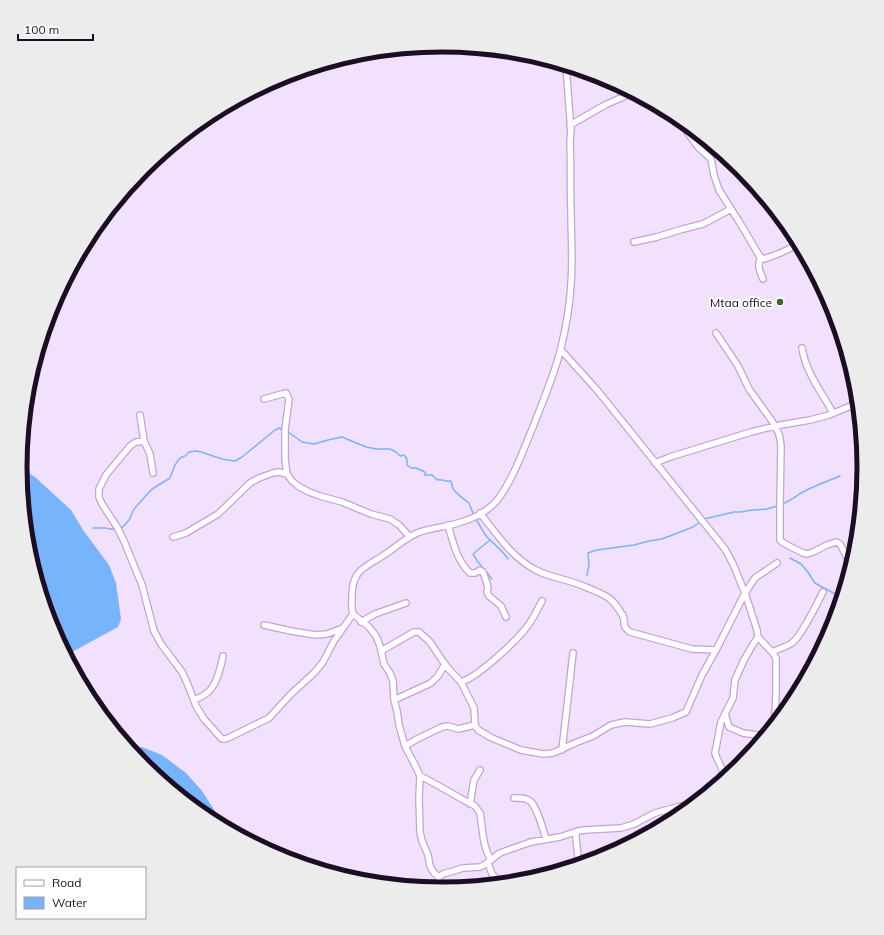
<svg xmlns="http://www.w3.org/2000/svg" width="884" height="935" font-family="Mulish,sans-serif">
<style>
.water{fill:#78b4fb}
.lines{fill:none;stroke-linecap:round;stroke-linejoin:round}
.stream{stroke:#78b4fb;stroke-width:1.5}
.minor-casing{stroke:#c79ede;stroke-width:8}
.minor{stroke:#fff;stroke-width:5.5}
.poi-dot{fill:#406620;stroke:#fff;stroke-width:1.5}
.labels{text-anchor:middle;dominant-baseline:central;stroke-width:4;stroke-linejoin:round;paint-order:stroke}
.poi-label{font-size:12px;fill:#1c0d24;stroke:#fff;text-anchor:end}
.rim{fill:none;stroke:#1c0d24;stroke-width:5}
</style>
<rect width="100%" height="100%" fill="#f2e1fc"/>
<!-- water -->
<path class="water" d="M 20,468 L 35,477 L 71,510 L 83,530 L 109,565 L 116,583 L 121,619 L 118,627 L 72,652 L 68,658 L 52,629 L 28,550 Z
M 142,747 L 162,755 L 186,773 L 202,791 L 226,828 L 207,818 L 143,766 L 130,749 Z"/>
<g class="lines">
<!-- stream -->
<path class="stream" d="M 287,431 L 302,442 L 314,444 L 328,440 L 342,437 L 366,447 L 376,449 L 390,449 L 396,452 L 400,456 L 404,455 L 407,459 L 407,465 L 411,468 L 416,468 L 425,472 L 425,475 L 432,475 L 437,480 C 442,479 446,482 451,481 C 452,484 452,488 454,490 C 456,493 466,501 469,503 L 474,516
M 781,504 C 790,502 795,496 803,492 C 814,486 828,481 840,476
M 476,519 C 480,525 483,533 488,538 C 495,545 503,551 508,559
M 703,520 L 704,519 L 734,512 L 741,512 L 752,510 L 767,509 L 777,506
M 93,528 L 105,528 L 117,530
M 120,530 L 129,520 L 134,509 L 152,489 L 170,478 L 175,465 L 180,458 L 185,456 L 189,452 L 196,451 L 201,452 L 222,459 L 235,461 L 242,457 L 275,430 L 279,428 L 283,430
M 490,540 L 473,554 L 478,562 L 492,579
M 790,558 L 801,564 L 808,572 L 811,577 L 815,583 L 822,587 L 837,595 L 841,600
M 587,575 L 589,565 L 588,553 L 597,550 L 634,545 L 649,541 L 662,539 L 693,527 L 700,522"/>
<!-- minor casing -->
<g class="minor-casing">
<path id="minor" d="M 683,122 L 688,133 L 692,139 L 699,148 L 711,159 L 714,175 L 719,190 L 740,223 L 760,257 L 764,259 C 775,255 789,251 798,243
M 570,125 L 605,105 L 632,93
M 634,242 L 657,237 L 683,229 L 703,224 L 731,209
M 761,257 C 757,267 759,269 763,279
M 716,333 L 738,366 L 749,389 L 772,421 L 778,432 L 780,438 L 781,447 L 780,505 L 780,540 L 782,542 L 789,546 L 803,553 L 807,554 L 813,552 L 827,545 L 836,542 L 840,544 L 851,565
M 802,348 C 806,373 821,391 833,413
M 561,350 L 597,390 L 725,549 L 733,564 L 745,593 L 757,630 L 758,637 L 772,652 L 776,658 L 776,693 L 775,716 L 773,726
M 264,399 L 282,394 L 286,393 L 289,399 L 285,430 L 285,459 L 287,474 L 292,481 L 298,486 L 309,492 L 320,496 L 342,502 L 371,514 L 390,519 L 399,525 L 410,537
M 140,415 L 144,441 L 150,454 L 153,473
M 144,441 L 136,442 L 130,446 L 106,475 L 99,489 L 99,497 L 102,504 L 117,527 L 124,541 L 142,585 L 154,631 L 161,644 L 182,672 L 188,685 L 196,706 L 204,719 L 222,739 L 225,739 L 228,738 L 269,718 L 291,694 L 314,673 L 323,662 L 334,641 L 353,614
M 655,463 L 670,457 L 751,432 L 775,426 L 810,420 L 829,415 L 858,403
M 480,513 C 496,533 512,558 536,570 C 545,575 555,577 565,580 C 576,583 601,592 610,599 C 615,603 620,611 623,616 C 626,624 621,625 630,632 L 692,649 L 716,650
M 448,525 C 453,542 457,561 470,573 L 475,573 L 480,570 L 483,572 L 488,587 L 487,592 L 489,596 L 501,606 L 506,617
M 173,537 L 186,533 L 218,514 L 250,483 L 259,478 L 273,473 L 279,472 L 287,474
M 361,622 L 375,614 L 406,603
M 264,625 L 291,631 L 316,635 L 327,634 L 343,628
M 381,651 L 414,632 L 419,632 L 430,642 L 446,666 L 461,682 L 474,708 L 475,725 L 478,730 L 492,738 L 521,750 L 543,754 L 553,753 L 575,743 L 593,736 L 611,725 L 625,722 L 650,724 L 672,718 L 686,712 L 702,675 L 716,650 L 745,593 L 755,578 L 777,563
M 772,652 C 778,649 786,647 792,643 C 803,634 816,605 823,592
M 461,682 C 478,677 515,642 526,628 C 533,620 537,610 542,601
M 194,700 C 199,698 204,696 208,692 C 217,685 221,666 223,656
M 394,700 L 431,683 L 438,676 L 445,664
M 725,714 L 729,727 L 743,733 L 765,736
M 405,746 L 417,739 L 442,727 L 448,726 L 458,729 L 475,725
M 562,750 L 569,689 L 573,653
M 420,776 C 439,785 457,797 475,806 L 480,813 L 484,842 L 487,852 L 491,860
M 724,780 L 722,769 L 716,756 L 715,753 L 721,722 L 733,698 L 735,680 L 744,660 L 752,646 L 758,637
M 514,798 C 519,798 525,797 530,801 C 537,806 543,830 546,839
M 470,804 L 474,780 L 480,770
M 576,832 L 576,839 L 579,865
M 488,863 L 492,874 L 498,881 L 497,884
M 439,877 L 443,874 L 463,868 L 480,867 L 484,865 L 500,853 L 511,849 L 531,842 L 560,837 L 578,831 L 585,830 L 621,828 L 634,824 L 655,813 L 692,803 L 702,798
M 435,889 L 439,877 L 434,873 L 430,866 L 428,855 L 422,841 L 420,832 L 419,798 L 420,776 L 417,769 L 405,746 L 399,725 L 397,711 L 394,700 L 393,681 L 390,673 L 384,664 L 380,646 L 376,636 L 369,627 L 353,614 C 351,608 352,602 352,596 C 352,568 367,567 387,553 C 397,546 406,538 417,533 C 430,528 445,527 458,523 C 473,519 489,511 499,498 C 515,475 524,448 535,422 C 544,398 555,373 561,348 C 566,327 570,305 571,283 C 573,259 571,234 571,210 C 570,187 571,164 570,141 L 571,131 L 566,66"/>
</g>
<!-- minor -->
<use href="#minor" class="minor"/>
</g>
<!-- markers -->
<circle class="poi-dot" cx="780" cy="302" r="4"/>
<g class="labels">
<!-- poi labels -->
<g class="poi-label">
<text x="772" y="302">Mtaa office</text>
</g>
</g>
<!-- crop -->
<path d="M0 0H884V935H0ZM27 467a415 415 0 1 1 830 0a415 415 0 1 1-830 0Z" fill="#edeced" fill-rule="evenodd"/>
<path class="rim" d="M27 467a415 415 0 1 1 830 0a415 415 0 1 1-830 0Z"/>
<!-- legend -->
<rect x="16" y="867" width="130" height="52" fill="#ffffff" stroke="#a49ea7"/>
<rect x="24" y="880" width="20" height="6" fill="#ffffff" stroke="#a49ea7"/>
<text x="52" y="887" font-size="12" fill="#1c0d24">Road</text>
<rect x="24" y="897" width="20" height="12" fill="#78b4fb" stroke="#a49ea7"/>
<text x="52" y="907" font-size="12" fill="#1c0d24">Water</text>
<!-- scale -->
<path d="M18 34v6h75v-6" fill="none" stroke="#1c0d24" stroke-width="2"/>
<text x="24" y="34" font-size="12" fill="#1c0d24" stroke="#ffffff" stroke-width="3" paint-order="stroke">100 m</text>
</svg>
